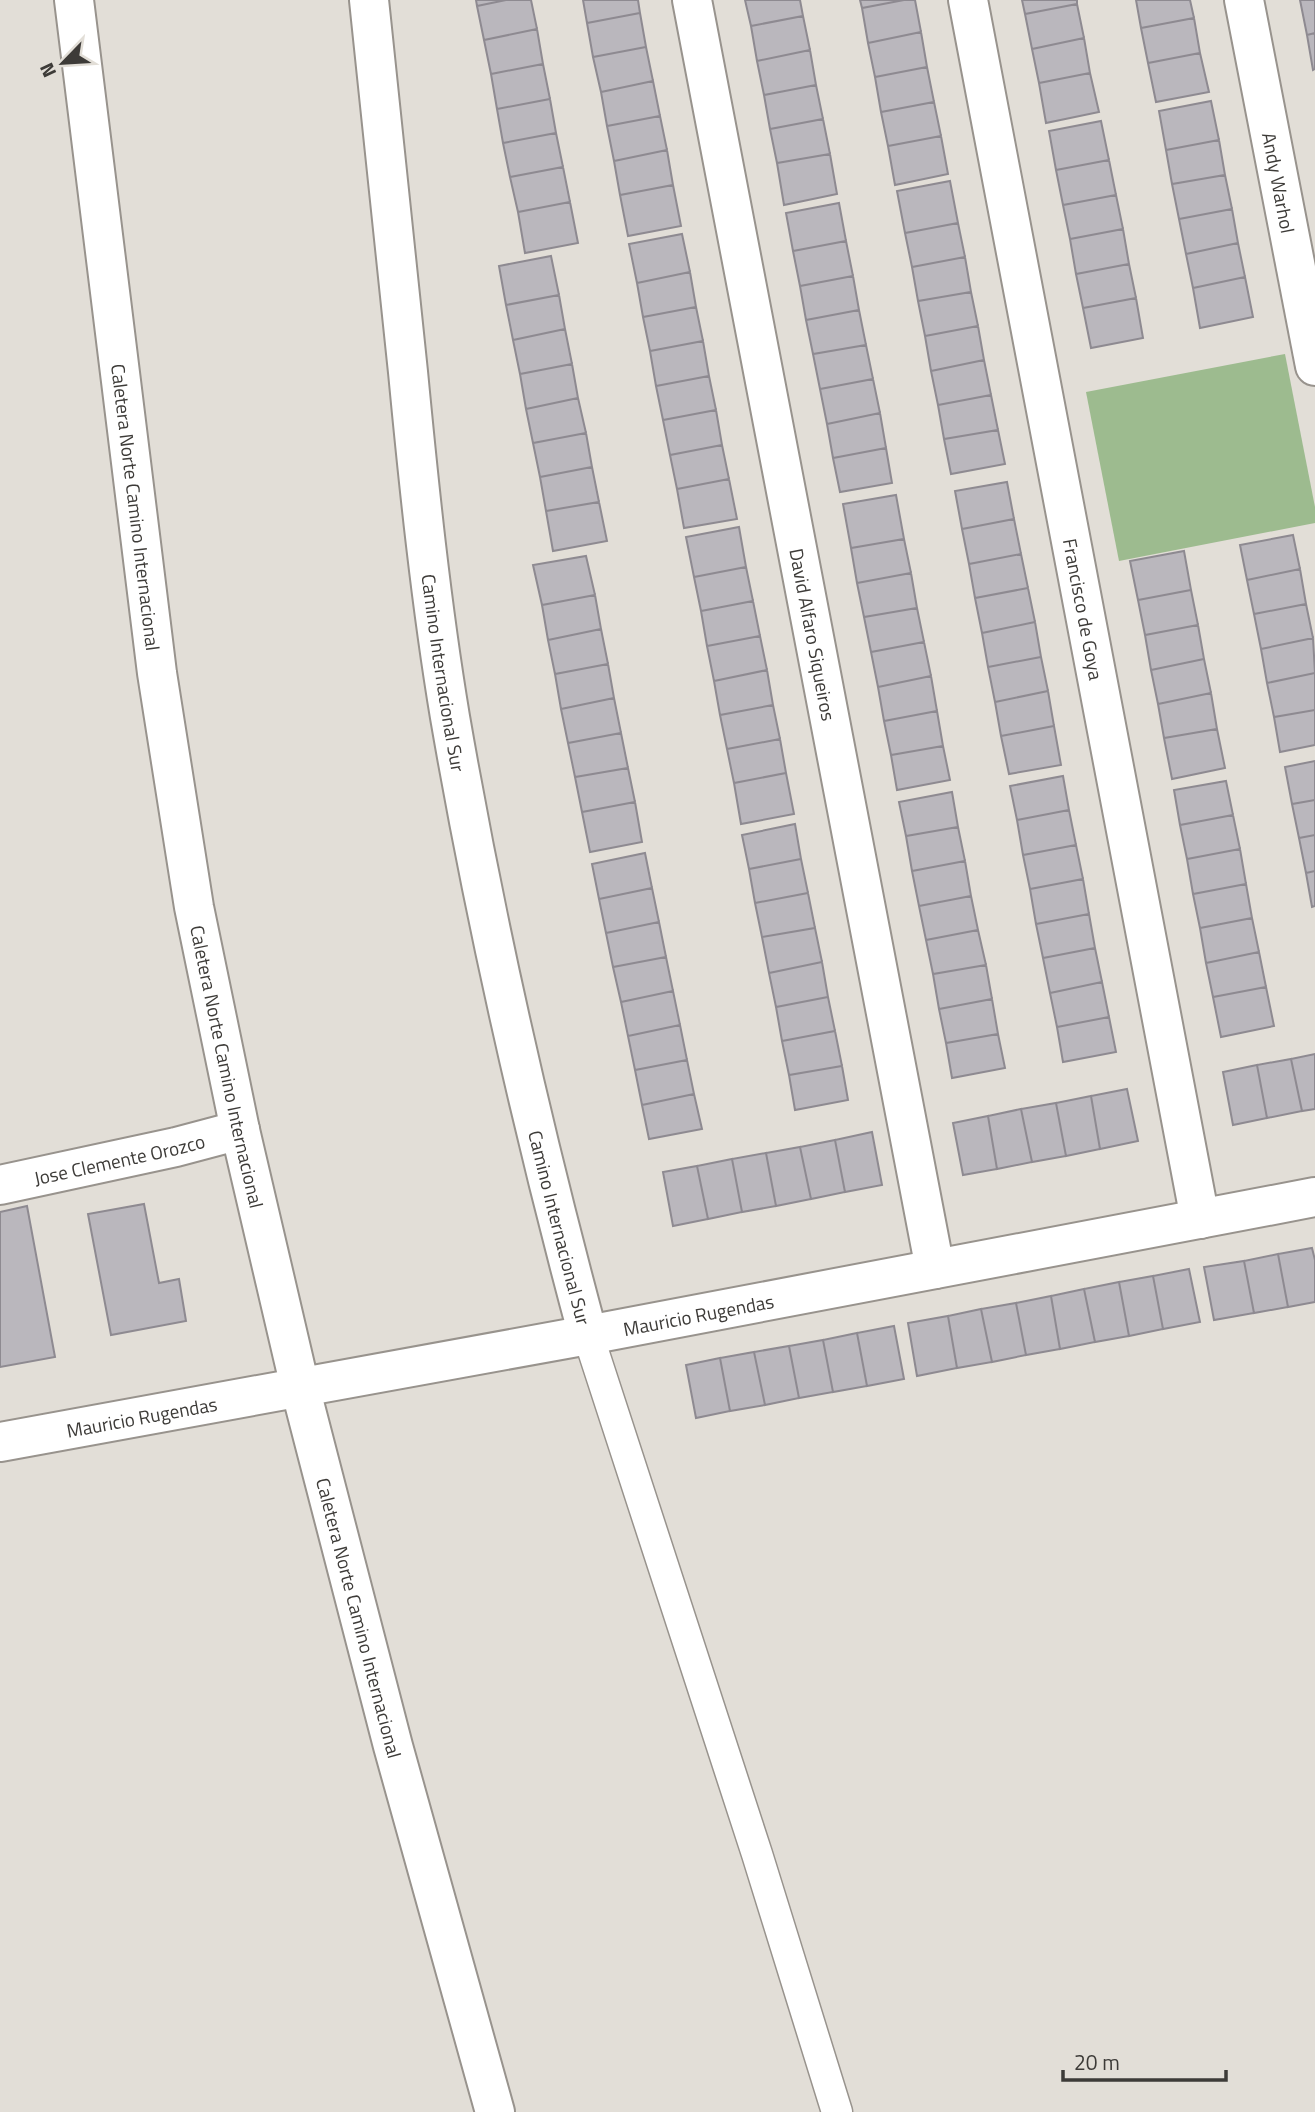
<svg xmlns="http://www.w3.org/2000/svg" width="1315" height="2112" font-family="'Titillium Web',sans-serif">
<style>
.green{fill:#9dbb8f}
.building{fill:#bab7bd;stroke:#8e8a91;stroke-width:2}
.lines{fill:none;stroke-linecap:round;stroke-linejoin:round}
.service-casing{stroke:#98938d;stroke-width:33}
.minor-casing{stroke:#98938d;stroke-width:42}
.tertiary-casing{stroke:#98938d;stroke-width:42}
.service{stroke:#fff;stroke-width:30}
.minor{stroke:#fff;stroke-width:38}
.tertiary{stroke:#fff;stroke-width:38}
.labels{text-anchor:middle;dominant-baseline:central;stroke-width:5;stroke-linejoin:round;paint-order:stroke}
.street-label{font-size:19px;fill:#3d3b38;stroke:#e2ded7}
</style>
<rect width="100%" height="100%" fill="#e2ded7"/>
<!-- green -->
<path class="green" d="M 1285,354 L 1315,507 L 1315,523 L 1119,561 L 1086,392 Z"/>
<!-- building -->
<path class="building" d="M 476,0 L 506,0 L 477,6 Z
M 506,0 L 531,0 L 537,29 L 484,40 L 477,6 Z
M 583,0 L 638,0 L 640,13 L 587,23 Z
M 745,0 L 800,0 L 803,16 L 751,26 Z
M 860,0 L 904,0 L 862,8 Z
M 904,0 L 915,0 L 921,32 L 868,43 L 862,8 Z
M 1022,0 L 1077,0 L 1077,4 L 1025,14 Z
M 1136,0 L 1190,0 L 1194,18 L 1141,28 Z
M 1300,0 L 1315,0 L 1315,33 L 1307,35 Z
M 1077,4 L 1084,38 L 1032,49 L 1025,14 Z
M 640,13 L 646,47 L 593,57 L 587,23 Z
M 803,16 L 810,50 L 757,61 L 751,26 Z
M 1194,18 L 1200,53 L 1148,63 L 1141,28 Z
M 537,29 L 543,64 L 491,74 L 484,40 Z
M 921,32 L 927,67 L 875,77 L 868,43 Z
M 1315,33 L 1315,69 L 1313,70 L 1307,35 Z
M 1084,38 L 1090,73 L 1039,83 L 1032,49 Z
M 646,47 L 653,81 L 601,92 L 593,57 Z
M 810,50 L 816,85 L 764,95 L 757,61 Z
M 1200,53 L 1209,92 L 1156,102 L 1148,63 Z
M 543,64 L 550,99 L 497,109 L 491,74 Z
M 927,67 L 934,102 L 881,112 L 875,77 Z
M 1090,73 L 1099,112 L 1046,123 L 1039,83 Z
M 653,81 L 660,116 L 607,126 L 601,92 Z
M 816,85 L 823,119 L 770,129 L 764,95 Z
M 550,99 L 556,133 L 503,143 L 497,109 Z
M 1211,101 L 1219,140 L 1166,150 L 1159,111 Z
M 934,102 L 941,136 L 888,146 L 881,112 Z
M 660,116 L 667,150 L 614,161 L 607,126 Z
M 823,119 L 830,154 L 777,163 L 770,129 Z
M 1101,121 L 1109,160 L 1056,170 L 1049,131 Z
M 556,133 L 563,167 L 510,177 L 503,143 Z
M 941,136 L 948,174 L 895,185 L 888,146 Z
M 1219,140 L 1225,175 L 1172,184 L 1166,150 Z
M 667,150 L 673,185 L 620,195 L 614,161 Z
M 830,154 L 837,194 L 784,205 L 777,163 Z
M 1109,160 L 1116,195 L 1063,205 L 1056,170 Z
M 563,167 L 570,202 L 518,212 L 510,177 Z
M 1225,175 L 1232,209 L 1179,219 L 1172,184 Z
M 950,181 L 958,223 L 905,233 L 897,191 Z
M 673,185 L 681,226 L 628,236 L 620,195 Z
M 1116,195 L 1123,229 L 1070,239 L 1063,205 Z
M 570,202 L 578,243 L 525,253 L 518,212 Z
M 839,203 L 846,241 L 793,251 L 786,213 Z
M 1232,209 L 1238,243 L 1186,254 L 1179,219 Z
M 958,223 L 965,257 L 912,267 L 905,233 Z
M 1123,229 L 1129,264 L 1076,274 L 1070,239 Z
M 682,234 L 690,272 L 637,283 L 629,244 Z
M 846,241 L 853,276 L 800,286 L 793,251 Z
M 1238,243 L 1245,277 L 1193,288 L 1186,254 Z
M 551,256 L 559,295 L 506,305 L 499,266 Z
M 965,257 L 971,292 L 918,301 L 912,267 Z
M 1129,264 L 1136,298 L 1083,308 L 1076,274 Z
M 690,272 L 696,307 L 643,317 L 637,283 Z
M 853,276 L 859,310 L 806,320 L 800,286 Z
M 1245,277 L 1253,317 L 1200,328 L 1193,288 Z
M 971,292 L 978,326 L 925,336 L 918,301 Z
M 559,295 L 565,329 L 513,340 L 506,305 Z
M 1136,298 L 1143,338 L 1091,348 L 1083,308 Z
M 696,307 L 703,341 L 650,351 L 643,317 Z
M 859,310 L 866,345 L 813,354 L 806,320 Z
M 978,326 L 984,360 L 931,371 L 925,336 Z
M 565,329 L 572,364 L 520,374 L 513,340 Z
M 703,341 L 709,376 L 656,386 L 650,351 Z
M 866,345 L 873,379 L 820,389 L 813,354 Z
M 984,360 L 991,395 L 938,405 L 931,371 Z
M 572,364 L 578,398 L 526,409 L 520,374 Z
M 709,376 L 716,410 L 663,420 L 656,386 Z
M 873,379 L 880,413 L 827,424 L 820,389 Z
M 991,395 L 998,430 L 944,439 L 938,405 Z
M 578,398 L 586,433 L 533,443 L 526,409 Z
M 716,410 L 722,445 L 670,455 L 663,420 Z
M 880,413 L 886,448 L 833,458 L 827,424 Z
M 998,430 L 1005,464 L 951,474 L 944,439 Z
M 586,433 L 592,467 L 540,477 L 533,443 Z
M 722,445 L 729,479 L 677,489 L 670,455 Z
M 886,448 L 892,483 L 840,492 L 833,458 Z
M 592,467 L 599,502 L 546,511 L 540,477 Z
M 729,479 L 737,519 L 684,528 L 677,489 Z
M 1007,482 L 1014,519 L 962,529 L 955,491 Z
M 896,495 L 904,539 L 851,548 L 843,504 Z
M 599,502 L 607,541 L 553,551 L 546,511 Z
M 1014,519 L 1021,554 L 969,564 L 962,529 Z
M 739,527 L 746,567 L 694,577 L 686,537 Z
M 1293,535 L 1300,569 L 1247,580 L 1240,545 Z
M 904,539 L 911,573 L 857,583 L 851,548 Z
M 1184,551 L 1191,590 L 1138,600 L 1130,561 Z
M 1021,554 L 1028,588 L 975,598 L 969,564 Z
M 586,556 L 595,595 L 542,605 L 533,565 Z
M 746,567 L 753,601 L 701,611 L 694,577 Z
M 1300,569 L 1306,604 L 1254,614 L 1247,580 Z
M 911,573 L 917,608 L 864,617 L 857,583 Z
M 1028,588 L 1035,622 L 982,633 L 975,598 Z
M 1191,590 L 1198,625 L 1145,635 L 1138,600 Z
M 595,595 L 601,629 L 548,640 L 542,605 Z
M 753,601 L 760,636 L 707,646 L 701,611 Z
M 1306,604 L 1313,638 L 1261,649 L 1254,614 Z
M 917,608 L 924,642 L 871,652 L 864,617 Z
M 1035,622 L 1041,657 L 988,667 L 982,633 Z
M 1198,625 L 1204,659 L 1151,670 L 1145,635 Z
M 601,629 L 608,664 L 555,674 L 548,640 Z
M 760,636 L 767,670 L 714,681 L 707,646 Z
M 1313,638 L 1315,673 L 1267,683 L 1261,649 Z
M 924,642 L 931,676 L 878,687 L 871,652 Z
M 1041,657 L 1048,691 L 995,702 L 988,667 Z
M 1204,659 L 1211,693 L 1158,704 L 1151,670 Z
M 608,664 L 614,698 L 561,709 L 555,674 Z
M 767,670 L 773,705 L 720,715 L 714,681 Z
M 1315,673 L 1315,710 L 1274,717 L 1267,683 Z
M 931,676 L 937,711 L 884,721 L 878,687 Z
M 1048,691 L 1054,726 L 1001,736 L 995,702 Z
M 1211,693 L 1217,729 L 1164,738 L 1158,704 Z
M 614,698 L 621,733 L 568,743 L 561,709 Z
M 773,705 L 780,739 L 727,749 L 720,715 Z
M 1315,710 L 1315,745 L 1280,752 L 1274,717 Z
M 937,711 L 943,746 L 891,755 L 884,721 Z
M 1054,726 L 1061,765 L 1009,774 L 1001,736 Z
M 1217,729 L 1225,768 L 1172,779 L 1164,738 Z
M 621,733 L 628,768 L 575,777 L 568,743 Z
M 780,739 L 786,773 L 734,783 L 727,749 Z
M 943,746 L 950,780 L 897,790 L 891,755 Z
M 1315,761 L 1315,800 L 1292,804 L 1285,767 Z
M 628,768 L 635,802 L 582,812 L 575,777 Z
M 786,773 L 794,814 L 741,824 L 734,783 Z
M 1063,776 L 1069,810 L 1017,820 L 1010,786 Z
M 1226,781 L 1233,815 L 1180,825 L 1174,790 Z
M 952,792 L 958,827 L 906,836 L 899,802 Z
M 1315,800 L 1315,835 L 1299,838 L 1292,804 Z
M 635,802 L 642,842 L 590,852 L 582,812 Z
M 1069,810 L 1076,845 L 1023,855 L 1017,820 Z
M 1233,815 L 1240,849 L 1187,859 L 1180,825 Z
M 795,824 L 801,859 L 749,869 L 742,835 Z
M 958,827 L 965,861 L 912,871 L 906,836 Z
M 1315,835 L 1315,871 L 1306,873 L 1299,838 Z
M 1076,845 L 1083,879 L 1030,889 L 1023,855 Z
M 1240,849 L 1246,884 L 1193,894 L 1187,859 Z
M 645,853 L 652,888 L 599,899 L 592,864 Z
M 801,859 L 808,893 L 755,903 L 749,869 Z
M 965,861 L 971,896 L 919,906 L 912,871 Z
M 1315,871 L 1315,906 L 1312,907 L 1306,873 Z
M 1083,879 L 1089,914 L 1036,924 L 1030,889 Z
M 1246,884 L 1252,918 L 1200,928 L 1193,894 Z
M 652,888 L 659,922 L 606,933 L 599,899 Z
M 808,893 L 815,928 L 762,937 L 755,903 Z
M 971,896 L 978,930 L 926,940 L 919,906 Z
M 1089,914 L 1095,948 L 1043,958 L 1036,924 Z
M 1252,918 L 1259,952 L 1206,963 L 1200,928 Z
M 659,922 L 666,957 L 613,967 L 606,933 Z
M 815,928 L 822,962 L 769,973 L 762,937 Z
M 978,930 L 986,965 L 933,974 L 926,940 Z
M 1095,948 L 1102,982 L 1050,993 L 1043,958 Z
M 1259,952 L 1266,987 L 1213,997 L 1206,963 Z
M 666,957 L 673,991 L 621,1002 L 613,967 Z
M 822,962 L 828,997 L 776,1007 L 769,973 Z
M 986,965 L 992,999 L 939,1009 L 933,974 Z
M 1102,982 L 1109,1017 L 1057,1027 L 1050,993 Z
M 1266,987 L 1274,1026 L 1221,1037 L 1213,997 Z
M 673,991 L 680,1025 L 628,1036 L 621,1002 Z
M 828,997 L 835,1031 L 782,1041 L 776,1007 Z
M 992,999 L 998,1034 L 946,1043 L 939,1009 Z
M 1109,1017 L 1116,1052 L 1063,1062 L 1057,1027 Z
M 680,1025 L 687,1060 L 635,1070 L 628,1036 Z
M 835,1031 L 842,1066 L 789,1075 L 782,1041 Z
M 998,1034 L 1005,1068 L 952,1078 L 946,1043 Z
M 1315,1054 L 1315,1109 L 1302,1111 L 1291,1059 Z
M 1291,1059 L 1302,1111 L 1267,1118 L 1257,1065 Z
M 687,1060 L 694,1094 L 642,1105 L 635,1070 Z
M 1257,1065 L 1267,1118 L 1233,1125 L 1223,1072 Z
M 842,1066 L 848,1100 L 795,1110 L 789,1075 Z
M 1127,1089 L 1138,1141 L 1100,1149 L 1091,1096 Z
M 694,1094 L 702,1129 L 649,1139 L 642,1105 Z
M 1091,1096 L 1100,1149 L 1066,1156 L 1056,1103 Z
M 1056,1103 L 1066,1156 L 1032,1162 L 1021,1109 Z
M 1021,1109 L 1032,1162 L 997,1169 L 988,1116 Z
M 988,1116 L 997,1169 L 963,1175 L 953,1123 Z
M 872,1132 L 882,1185 L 845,1192 L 835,1140 Z
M 835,1140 L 845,1192 L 811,1199 L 800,1147 Z
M 800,1147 L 811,1199 L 776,1206 L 766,1153 Z
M 766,1153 L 776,1206 L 742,1212 L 732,1159 Z
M 732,1159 L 742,1212 L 708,1219 L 697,1166 Z
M 697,1166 L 708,1219 L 673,1226 L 663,1172 Z
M 144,1204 L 159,1283 L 179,1279 L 186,1321 L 111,1335 L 88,1214 Z
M 27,1206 L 55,1357 L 0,1367 L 0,1212 Z
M 1312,1248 L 1315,1260 L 1315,1302 L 1288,1307 L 1278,1254 Z
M 1278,1254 L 1288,1307 L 1254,1313 L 1244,1261 Z
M 1244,1261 L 1254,1313 L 1214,1320 L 1204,1267 Z
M 1189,1269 L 1200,1322 L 1163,1329 L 1153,1276 Z
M 1153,1276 L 1163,1329 L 1129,1336 L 1119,1282 Z
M 1119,1282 L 1129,1336 L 1095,1342 L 1084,1289 Z
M 1084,1289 L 1095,1342 L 1060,1349 L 1051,1296 Z
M 1051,1296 L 1060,1349 L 1026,1355 L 1016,1303 Z
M 1016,1303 L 1026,1355 L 992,1362 L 981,1309 Z
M 981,1309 L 992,1362 L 957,1368 L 948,1316 Z
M 948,1316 L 957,1368 L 917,1376 L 908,1323 Z
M 894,1326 L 904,1379 L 867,1386 L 857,1333 Z
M 857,1333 L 867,1386 L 833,1392 L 823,1340 Z
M 823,1340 L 833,1392 L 799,1398 L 789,1346 Z
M 789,1346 L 799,1398 L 765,1405 L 754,1352 Z
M 754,1352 L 765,1405 L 730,1411 L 720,1358 Z
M 720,1358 L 730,1411 L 696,1418 L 686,1365 Z"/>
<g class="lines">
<!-- service casing -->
<g class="service-casing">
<path id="service" d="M 588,1335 L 757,1854 L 837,2112"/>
</g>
<!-- minor casing -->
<g class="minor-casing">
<g id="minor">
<path id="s1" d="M 369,0 C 382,124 395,248 408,372 C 419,487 431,603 450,717 C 486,925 533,1131 588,1335"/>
<path id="s2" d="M 692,0 L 935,1269"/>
<path id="s3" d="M 968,0 L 1200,1219"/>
<path id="s4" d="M 1244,0 L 1315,366"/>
<path id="s5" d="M 0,1185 L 176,1147 L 240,1130"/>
<path id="s6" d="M 0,1442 L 588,1335 L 1315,1197"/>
</g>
</g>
<!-- tertiary casing -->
<g class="tertiary-casing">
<g id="tertiary">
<path id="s7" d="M 74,0 L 157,673 L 194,907 L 240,1130 L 300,1387 L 393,1746 L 495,2112"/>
</g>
</g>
<!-- service -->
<use href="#service" class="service"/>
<!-- minor -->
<use href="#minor" class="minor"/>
<!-- tertiary -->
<use href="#tertiary" class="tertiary"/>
</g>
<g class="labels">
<!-- street labels -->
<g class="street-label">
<text stroke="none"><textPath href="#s4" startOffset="186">Andy Warhol</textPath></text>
<text stroke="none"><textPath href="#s7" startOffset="511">Caletera Norte Camino Internacional</textPath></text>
<text stroke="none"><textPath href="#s3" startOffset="620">Francisco de Goya</textPath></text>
<text stroke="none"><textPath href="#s2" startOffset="646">David Alfaro Siqueiros</textPath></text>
<text stroke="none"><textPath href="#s1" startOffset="677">Camino Internacional Sur</textPath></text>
<text stroke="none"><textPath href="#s7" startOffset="1078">Caletera Norte Camino Internacional</textPath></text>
<text stroke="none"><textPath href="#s5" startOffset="122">Jose Clemente Orozco</textPath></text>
<text stroke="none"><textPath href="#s1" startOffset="1244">Camino Internacional Sur</textPath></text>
<text stroke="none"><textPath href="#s6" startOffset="710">Mauricio Rugendas</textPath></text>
<text stroke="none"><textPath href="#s6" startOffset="144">Mauricio Rugendas</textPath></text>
<text stroke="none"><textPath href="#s7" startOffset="1645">Caletera Norte Camino Internacional</textPath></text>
</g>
</g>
<!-- north arrow -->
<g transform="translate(63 63) rotate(245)" stroke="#e2ded7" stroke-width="5" paint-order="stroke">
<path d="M0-5L12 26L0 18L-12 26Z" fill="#3d3b38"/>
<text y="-10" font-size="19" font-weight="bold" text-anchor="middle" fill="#3d3b38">N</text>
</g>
<!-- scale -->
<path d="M1063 2070v10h163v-10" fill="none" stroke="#3d3b38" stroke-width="3.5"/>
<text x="1074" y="2070" font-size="21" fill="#3d3b38" stroke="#e2ded7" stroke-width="5" paint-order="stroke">20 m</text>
</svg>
